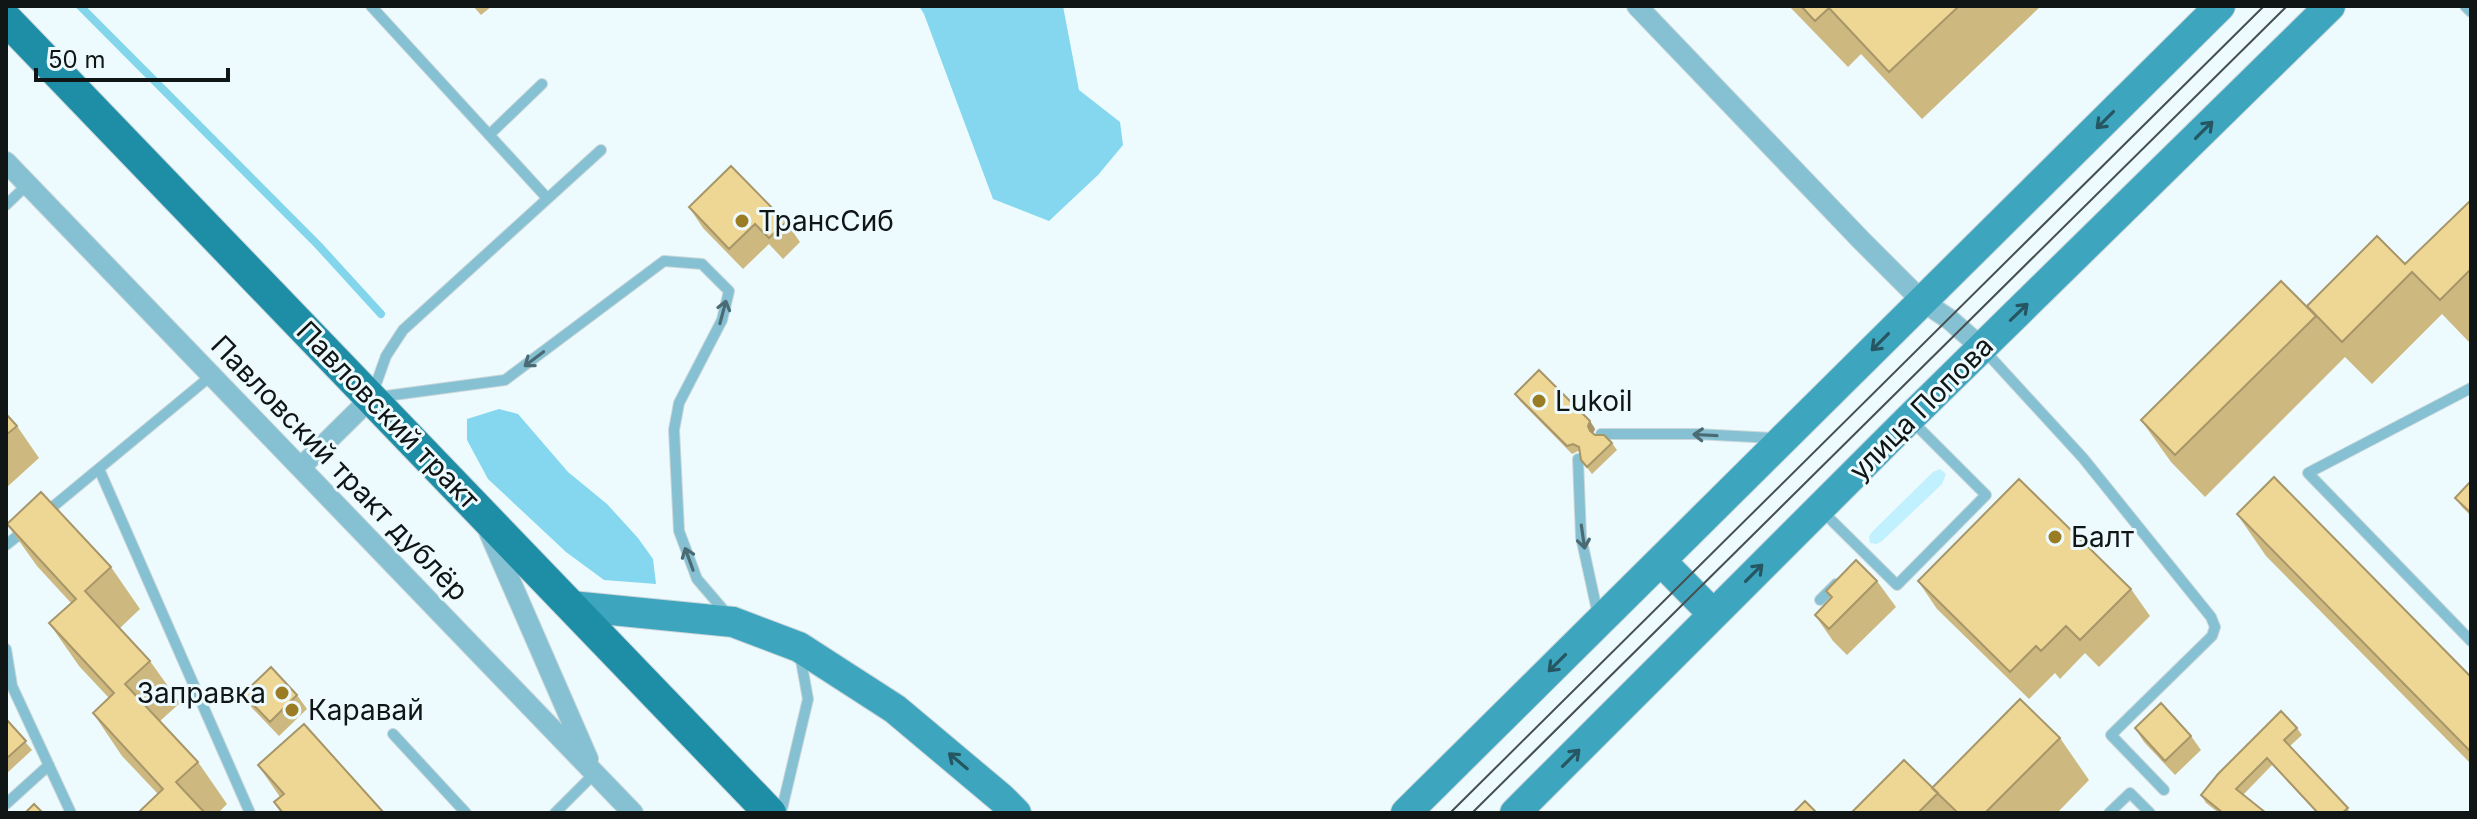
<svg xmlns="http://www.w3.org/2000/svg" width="2477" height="819" font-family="Inter,sans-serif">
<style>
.green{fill:#c1f0fe}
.forest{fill:#84d7ee}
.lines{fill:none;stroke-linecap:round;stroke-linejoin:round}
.stream{stroke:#82d5eb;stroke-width:8}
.service-casing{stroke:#cad6d9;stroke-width:12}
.minor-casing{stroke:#cad6d9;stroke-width:22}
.secondary-casing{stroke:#cad6d9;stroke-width:32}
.primary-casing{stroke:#cad6d9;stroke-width:34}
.service{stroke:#85c1d2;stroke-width:10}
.minor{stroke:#85c1d2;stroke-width:20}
.secondary{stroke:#3ea5be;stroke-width:30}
.primary{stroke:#1e8da6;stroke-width:32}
.tram{stroke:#484f51;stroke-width:2}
.wall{fill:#cdb880}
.shaded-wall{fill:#a79668}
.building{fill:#eed695;stroke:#a79668;stroke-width:2}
.oneway{stroke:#255662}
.oneway2{stroke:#4a6b74}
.poi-dot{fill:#997c24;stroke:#edfbfe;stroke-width:3}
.labels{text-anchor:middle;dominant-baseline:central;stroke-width:6;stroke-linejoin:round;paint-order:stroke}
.poi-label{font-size:28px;fill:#101516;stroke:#edfbfe;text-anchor:start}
.street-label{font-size:28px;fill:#101516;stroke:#edfbfe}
</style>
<rect width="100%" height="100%" fill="#edfbfe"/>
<!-- green -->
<path class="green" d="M 1940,469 L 1946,474 L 1942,484 L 1882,541 L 1877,544 L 1870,543 L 1869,536 L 1873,531 L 1933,472 Z"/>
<!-- forest -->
<path class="forest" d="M 919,6 L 1063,6 L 1079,90 L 1120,122 L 1123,145 L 1098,175 L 1049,221 L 993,199 L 924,14 Z
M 499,409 L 518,414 L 568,472 L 607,504 L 638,538 L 653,559 L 656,584 L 604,580 L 566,552 L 488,479 L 467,440 L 467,419 Z"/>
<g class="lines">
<!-- stream -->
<path class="stream" d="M 80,6 L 318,245 L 381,314"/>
<!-- service casing -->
<g class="service-casing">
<path id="service" d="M 371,6 L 547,198
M 2465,6 L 2471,12
M 489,135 L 542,84
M 601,150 L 403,330 L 386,356 L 371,398 L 505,380 L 664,261 L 702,264 L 729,291 L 722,320 L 679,403 L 674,430 L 679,531 L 697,579 L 727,614
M 6,205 L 27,185
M 1983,349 L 2083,458 L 2211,617 L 2215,627 L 2212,636 L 2111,735 L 2164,790
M 2471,388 L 2308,473 L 2471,641
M 1601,434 L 1696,434 L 1773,438
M 1578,459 L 1581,537 L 1598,615
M 99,469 L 250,813
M 1821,510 L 1897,585 L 1986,495 L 1911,420
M 44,514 L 212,375
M 6,545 L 25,530
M 1820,600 L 1836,584
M 6,649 L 12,686 L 71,813
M 393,734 L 466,813
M 6,804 L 49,765
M 555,813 L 594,774
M 781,813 L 808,699 L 800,655
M 2109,813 L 2130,793 L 2150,813"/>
</g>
<!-- minor casing -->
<g class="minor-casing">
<path id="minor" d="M 1637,6 L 1861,240 L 1922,301 L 1949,319 L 1982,348
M 6,162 L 633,813
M 301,467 L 371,398
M 489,532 L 588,759"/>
</g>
<!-- secondary casing -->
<g class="secondary-casing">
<path id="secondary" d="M 1661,561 L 1713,614
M 571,606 L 733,622 L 799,647 L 895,709 L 1001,798 L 1016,813
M 1406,813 L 2220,6
M 1515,813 L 1909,419 L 2330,6"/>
</g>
<!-- primary casing -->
<g class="primary-casing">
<path id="primary" d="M 6,19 L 770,813"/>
</g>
<!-- service -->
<use href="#service" class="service"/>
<!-- minor -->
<use href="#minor" class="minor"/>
<!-- secondary -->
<use href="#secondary" class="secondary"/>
<!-- primary -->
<use href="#primary" class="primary"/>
<!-- tram -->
<path class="tram" d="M 1450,813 L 2264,6
M 1472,813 L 2287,6"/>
</g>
<!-- wall -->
<path class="wall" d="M 473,6 L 492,6 L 481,15 Z
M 1789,6 L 2041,6 L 1922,119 L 1861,54 L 1848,67 Z
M 2471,200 L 2471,340 L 2469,342 L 2442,314 L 2372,384 L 2345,357 L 2205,497 L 2171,462 L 2141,420 L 2307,307 L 2405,264 Z
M 689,207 L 786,222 L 800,242 L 783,259 L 769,244 L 743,269 L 703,228 Z
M 1515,394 L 1590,421 L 1595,429 L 1593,434 L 1612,443 L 1617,450 L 1592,474 L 1581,460 L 1580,452 L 1578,451 L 1572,454 L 1520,401 Z
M 6,414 L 17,426 L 39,458 L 6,488 Z
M 2471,481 L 2471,516 L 2462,507 L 2455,498 Z
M 2237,514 L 2471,677 L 2471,764 L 2266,556 Z
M 7,524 L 111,567 L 140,609 L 120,628 L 150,661 L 180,703 L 160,721 L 198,762 L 227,804 L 218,813 L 142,813 L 158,794 L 122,756 L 93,713 L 109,698 L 79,666 L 49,623 L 71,603 L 37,566 Z
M 1877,581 L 1896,607 L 1847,655 L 1833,641 L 1815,615 L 1831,599 L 1826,591 Z
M 1918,581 L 2131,589 L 2150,616 L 2099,667 L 2085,653 L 2060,679 L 2055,673 L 2029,699 L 1937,609 Z
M 243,694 L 297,695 L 307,709 L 279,736 L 252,708 Z
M 6,719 L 32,750 L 6,774 Z
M 2135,728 L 2191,736 L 2201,750 L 2175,775 L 2144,742 Z
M 2297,728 L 2302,735 L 2290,746 L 2351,813 L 2317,813 L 2272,765 L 2243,795 L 2266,813 L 2219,813 L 2206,803 L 2201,795 Z
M 2060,738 L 2089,780 L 2057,813 L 1851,813 L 1933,789 Z
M 258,765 L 384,813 L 281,813 L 274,802 L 280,797 Z"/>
<!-- shaded-wall -->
<path class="shaded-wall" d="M 1590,421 L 1595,429 L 1593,433 L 1590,431 L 1588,426 Z"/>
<!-- building -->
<path class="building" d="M 1801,6 L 1959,6 L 1889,72 L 1829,8 L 1815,21 Z
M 731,166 L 786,222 L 769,238 L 755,224 L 729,249 L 689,207 Z
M 2471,200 L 2471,269 L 2440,300 L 2412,272 L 2342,342 L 2307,306 L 2377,236 L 2405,264 Z
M 2281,281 L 2316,316 L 2175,455 L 2141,420 Z
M 1539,370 L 1590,421 L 1588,426 L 1590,431 L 1595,435 L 1604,435 L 1612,443 L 1587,467 L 1581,460 L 1579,447 L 1573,444 L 1567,446 L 1515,394 Z
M 6,414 L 17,426 L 6,435 Z
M 2274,477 L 2471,677 L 2471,752 L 2237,514 Z
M 2019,479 L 2131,589 L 2080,640 L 2066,626 L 2041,651 L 2036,646 L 2010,672 L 1918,581 Z
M 2471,481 L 2471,513 L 2455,498 Z
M 41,492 L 111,567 L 85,591 L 150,661 L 125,684 L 198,762 L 176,782 L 205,813 L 142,813 L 140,811 L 163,789 L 93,713 L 114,693 L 49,623 L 76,599 L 7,524 Z
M 1856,560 L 1877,581 L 1829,629 L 1815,615 L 1832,597 L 1826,591 Z
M 271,667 L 297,695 L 270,722 L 243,694 Z
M 2020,699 L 2060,738 L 1985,813 L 1958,813 L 1932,788 Z
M 2161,703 L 2191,736 L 2165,761 L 2135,728 Z
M 2281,711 L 2297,728 L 2284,740 L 2348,808 L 2342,813 L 2318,813 L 2267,758 L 2236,789 L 2266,813 L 2223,813 L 2201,795 L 2218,774 Z
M 6,719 L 26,741 L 6,759 Z
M 304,724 L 384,813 L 283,813 L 274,802 L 284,794 L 258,765 Z
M 1904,760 L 1938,793 L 1918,813 L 1851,813 Z
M 1805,801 L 1817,813 L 1793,813 Z
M 34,804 L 43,813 L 25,813 Z"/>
<!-- one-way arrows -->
<defs><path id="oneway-shaft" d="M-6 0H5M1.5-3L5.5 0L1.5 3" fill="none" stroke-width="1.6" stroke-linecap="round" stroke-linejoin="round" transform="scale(2)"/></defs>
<g class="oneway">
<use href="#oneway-shaft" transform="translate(2105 120) rotate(135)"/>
<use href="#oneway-shaft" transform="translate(2204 130) rotate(-45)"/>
<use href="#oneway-shaft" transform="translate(2019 312) rotate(-44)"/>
<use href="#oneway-shaft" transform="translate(1880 342) rotate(135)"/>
<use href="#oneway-shaft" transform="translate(1754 573) rotate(-45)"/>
<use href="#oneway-shaft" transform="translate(1557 663) rotate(135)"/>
<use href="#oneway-shaft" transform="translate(1571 758) rotate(-45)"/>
<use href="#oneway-shaft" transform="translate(958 761) rotate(-140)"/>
</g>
<g class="oneway2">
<use href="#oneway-shaft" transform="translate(723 312) rotate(-75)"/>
<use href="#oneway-shaft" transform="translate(534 359) rotate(143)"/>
<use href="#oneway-shaft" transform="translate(1705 435) rotate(-177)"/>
<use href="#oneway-shaft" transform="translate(1583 537) rotate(82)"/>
<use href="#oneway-shaft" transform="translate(689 559) rotate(-110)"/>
</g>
<!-- markers -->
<g class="poi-dot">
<circle cx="742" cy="221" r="8"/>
<circle cx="1539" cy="401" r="8"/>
<circle cx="2055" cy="537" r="8"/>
<circle cx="282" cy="693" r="8"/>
<circle cx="292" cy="710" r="8"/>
</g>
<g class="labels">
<!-- poi labels -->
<g class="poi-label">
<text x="758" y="221">ТрансСиб</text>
<text x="1555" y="401">Lukoil</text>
<text x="2071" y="537">Балт</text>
<text x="266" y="693" text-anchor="end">Заправка</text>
<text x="308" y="710">Каравай</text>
</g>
<!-- street labels -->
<g class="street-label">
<text transform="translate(1921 408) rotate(-45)">улица Попова</text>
<text transform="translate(388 415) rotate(46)">Павловский тракт</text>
<text transform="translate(340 468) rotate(46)">Павловский тракт дублёр</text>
</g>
</g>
<!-- border -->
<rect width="2477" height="819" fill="none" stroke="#101516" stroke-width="16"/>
<!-- scale -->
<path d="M36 68v12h192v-12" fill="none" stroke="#101516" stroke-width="4"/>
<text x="48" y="68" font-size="24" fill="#101516" stroke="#edfbfe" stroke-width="6" paint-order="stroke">50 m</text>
</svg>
